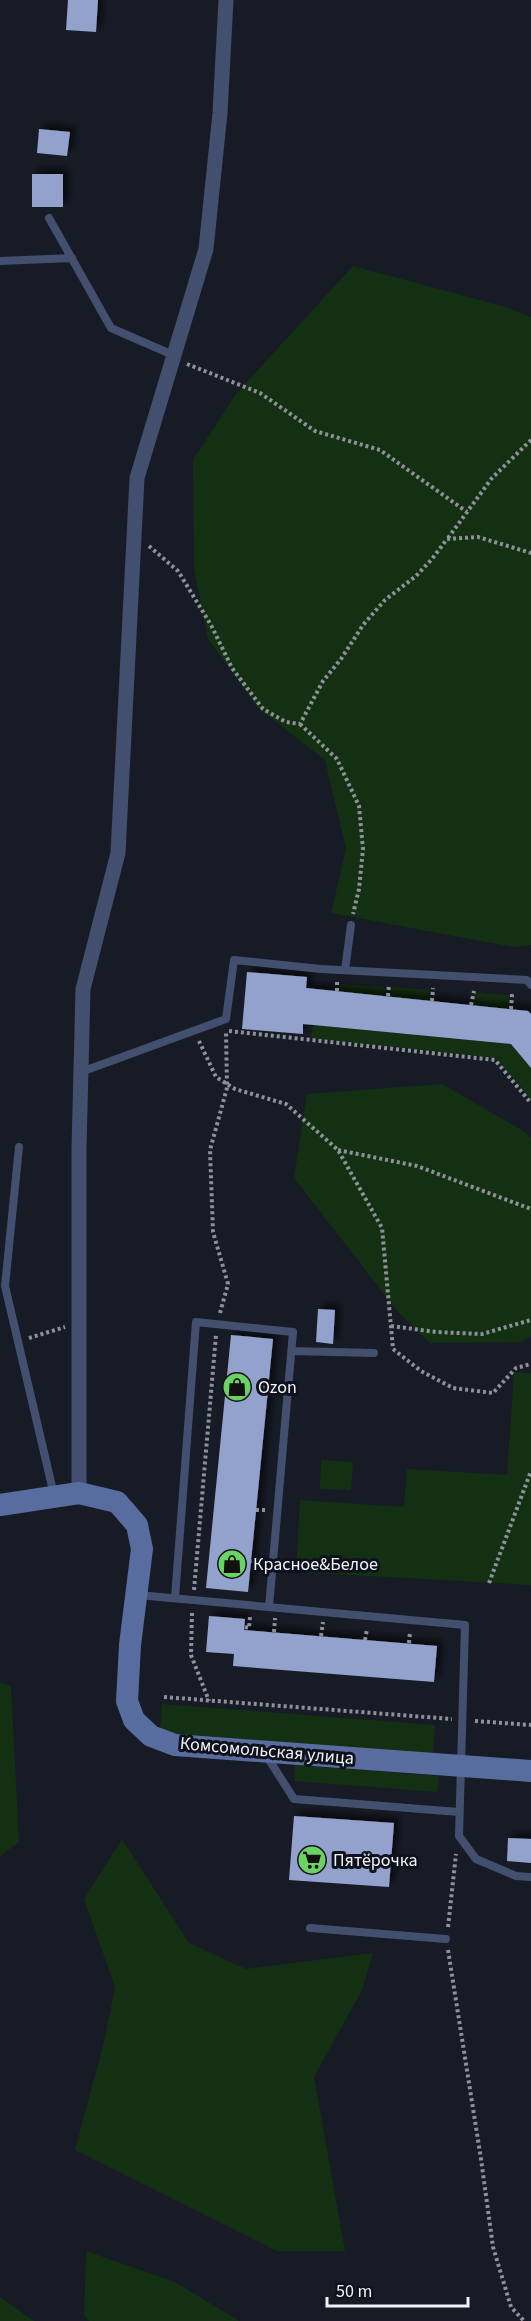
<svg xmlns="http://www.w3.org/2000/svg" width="531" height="2321" font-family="'Source Sans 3',sans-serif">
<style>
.green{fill:#143012}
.building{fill:#92a2cc;filter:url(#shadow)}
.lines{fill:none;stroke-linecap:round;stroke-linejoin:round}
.path{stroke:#8d9199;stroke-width:4;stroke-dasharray:3 3;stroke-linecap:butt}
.service{stroke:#434f6f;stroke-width:8}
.minor{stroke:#434f6f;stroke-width:15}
.secondary{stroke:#586c9f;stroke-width:22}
.labels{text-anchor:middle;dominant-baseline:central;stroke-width:6;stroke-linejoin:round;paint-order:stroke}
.poi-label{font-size:18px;fill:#eff2f9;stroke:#0f121c;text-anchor:start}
.street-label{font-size:18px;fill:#eff2f9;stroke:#0f121c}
</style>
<defs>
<filter id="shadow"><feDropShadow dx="5.5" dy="-5.5" stdDeviation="3" flood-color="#0009"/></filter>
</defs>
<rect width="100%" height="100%" fill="#171b25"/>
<!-- green -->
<path class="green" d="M 353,266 L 502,306 L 531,317 L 531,945 L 513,947 L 331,913 L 346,849 L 325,760 L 258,708 L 208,639 L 194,568 L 193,460 L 236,394 Z
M 340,984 L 386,987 L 385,996 L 339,992 Z
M 392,987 L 429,990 L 428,1001 L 391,997 Z
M 475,993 L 509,995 L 508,1009 L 473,1005 Z
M 313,1025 L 511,1044 L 531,1068 L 531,1099 L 496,1058 L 311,1038 Z
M 442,1084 L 525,1132 L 531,1138 L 531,1336 L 522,1342 L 430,1343 L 398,1312 L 294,1178 L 307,1094 Z
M 514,1372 L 531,1373 L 531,1585 L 296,1572 L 300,1500 L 404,1507 L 407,1469 L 507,1475 Z
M 321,1460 L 353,1462 L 351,1490 L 320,1489 Z
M 0,1683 L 11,1686 L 19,1842 L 0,1856 Z
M 162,1704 L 435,1725 L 433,1755 L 160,1734 Z
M 295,1765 L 439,1776 L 437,1792 L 294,1781 Z
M 122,1839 L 189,1943 L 246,1969 L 373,1953 L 362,1990 L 314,2077 L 345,2251 L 277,2251 L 75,2150 L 105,2038 L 115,1987 L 84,1899 Z
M 86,2251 L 175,2282 L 239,2321 L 89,2321 L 84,2315 Z
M 0,2297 L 34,2321 L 0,2321 Z"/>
<!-- building -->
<path class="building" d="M 68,0 L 98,0 L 96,32 L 66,30 Z
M 39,129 L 70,132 L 67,156 L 37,153 Z
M 32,174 L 63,174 L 63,207 L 32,207 Z
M 247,972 L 307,977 L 306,988 L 528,1011 L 531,1014 L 531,1068 L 511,1044 L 303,1024 L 303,1034 L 242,1029 Z
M 318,1309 L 335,1310 L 333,1344 L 316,1342 Z
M 231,1335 L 273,1339 L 248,1592 L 206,1588 Z
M 209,1616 L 245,1619 L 244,1630 L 437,1646 L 434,1682 L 233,1666 L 234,1654 L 206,1652 Z
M 294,1816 L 394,1823 L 389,1887 L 289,1880 Z
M 508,1838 L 531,1839 L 531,1863 L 507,1861 Z"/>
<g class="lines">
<!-- path -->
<path class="path" d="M 187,364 L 260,393 L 315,431 L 380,450 L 467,512
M 448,538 L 492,478 L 531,440
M 149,546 L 178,571 L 211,625 L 232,668 L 263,709 L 286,722 L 300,724 L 323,681 L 341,659 L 363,625 L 385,600 L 416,576 L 432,559 L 447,539 L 478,537 L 531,553
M 300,724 L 337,759 L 359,806 L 363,849 L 359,889 L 353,914
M 337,991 L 337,982
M 388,996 L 389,985
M 432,1001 L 433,988
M 471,1005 L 474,991
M 511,1009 L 512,994
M 229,1031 L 495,1060 L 531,1103
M 199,1041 L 216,1077 L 235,1089 L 286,1104 L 338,1150 L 382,1228 L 393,1349 L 421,1371 L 453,1388 L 493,1393 L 516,1368 L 531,1364
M 338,1150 L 417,1166 L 531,1209
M 220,1313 L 228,1284 L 213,1232 L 210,1150 L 227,1088 L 226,1032
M 391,1326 L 436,1332 L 482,1334 L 531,1320
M 29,1338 L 65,1327
M 256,1510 L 265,1510
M 251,1561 L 260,1562
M 489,1583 L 531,1471
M 194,1590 L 216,1335
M 192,1613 L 191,1655 L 209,1701
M 245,1627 L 249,1628 L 250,1617
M 274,1632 L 275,1618
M 321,1636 L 323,1622
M 365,1640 L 367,1629
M 409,1643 L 410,1632
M 164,1697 L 452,1719
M 475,1721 L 531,1725
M 448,1927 L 456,1854
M 448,1950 L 481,2159 L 493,2247 L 511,2307 L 524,2321"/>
<!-- service -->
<path class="service" d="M 49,218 L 111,328 L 173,355
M 0,261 L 72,258
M 345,970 L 351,925
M 81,1072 L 226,1019 L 234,960 L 321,969 L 527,980 L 531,985
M 19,1147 L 5,1286 L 54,1495
M 292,1351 L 374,1353
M 138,1595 L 465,1625 L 459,1836 L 476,1859 L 516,1876 L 531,1877
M 175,1598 L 196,1322 L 293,1332 L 269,1607
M 266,1755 L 294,1799 L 459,1812
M 310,1928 L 446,1939"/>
<!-- minor -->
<path class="minor" d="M 79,1493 L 79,1149 L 83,989 L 118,853 L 137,478 L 206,249 L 220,113 L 226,0"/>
<!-- secondary -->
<path class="secondary" d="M 0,1505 L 79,1493 L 117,1502 L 137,1525 L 142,1549 L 130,1645 L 127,1701 L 134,1720 L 151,1736 L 175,1745 L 531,1771"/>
</g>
<!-- icons -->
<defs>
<g id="shop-disc" transform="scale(1.5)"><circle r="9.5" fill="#6bd363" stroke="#0f121c"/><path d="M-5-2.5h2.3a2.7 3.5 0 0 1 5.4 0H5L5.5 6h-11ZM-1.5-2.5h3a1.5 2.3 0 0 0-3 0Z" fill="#111"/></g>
<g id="supermarket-disc" transform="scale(1.5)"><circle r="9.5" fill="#6bd363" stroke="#0f121c"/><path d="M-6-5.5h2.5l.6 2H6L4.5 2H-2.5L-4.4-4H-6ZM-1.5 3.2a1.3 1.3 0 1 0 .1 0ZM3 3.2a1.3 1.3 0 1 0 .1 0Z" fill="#111"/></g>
</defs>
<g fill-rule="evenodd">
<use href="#shop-disc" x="237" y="1387"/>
<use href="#shop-disc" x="232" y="1564"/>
<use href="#supermarket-disc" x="312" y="1860"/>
</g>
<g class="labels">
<!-- poi labels -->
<g class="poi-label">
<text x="258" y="1387">Ozon</text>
<text x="253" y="1564">Красное&amp;Белое</text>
<text x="333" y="1860">Пятёрочка</text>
</g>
<!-- street labels -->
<g class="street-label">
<text transform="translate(267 1751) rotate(5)">Комсомольская улица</text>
</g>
</g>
<!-- scale -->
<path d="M327 2297v9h141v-9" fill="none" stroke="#eff2f9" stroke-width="3"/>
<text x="336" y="2297" font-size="18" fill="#eff2f9" stroke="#0f121c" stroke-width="4.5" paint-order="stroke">50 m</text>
</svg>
